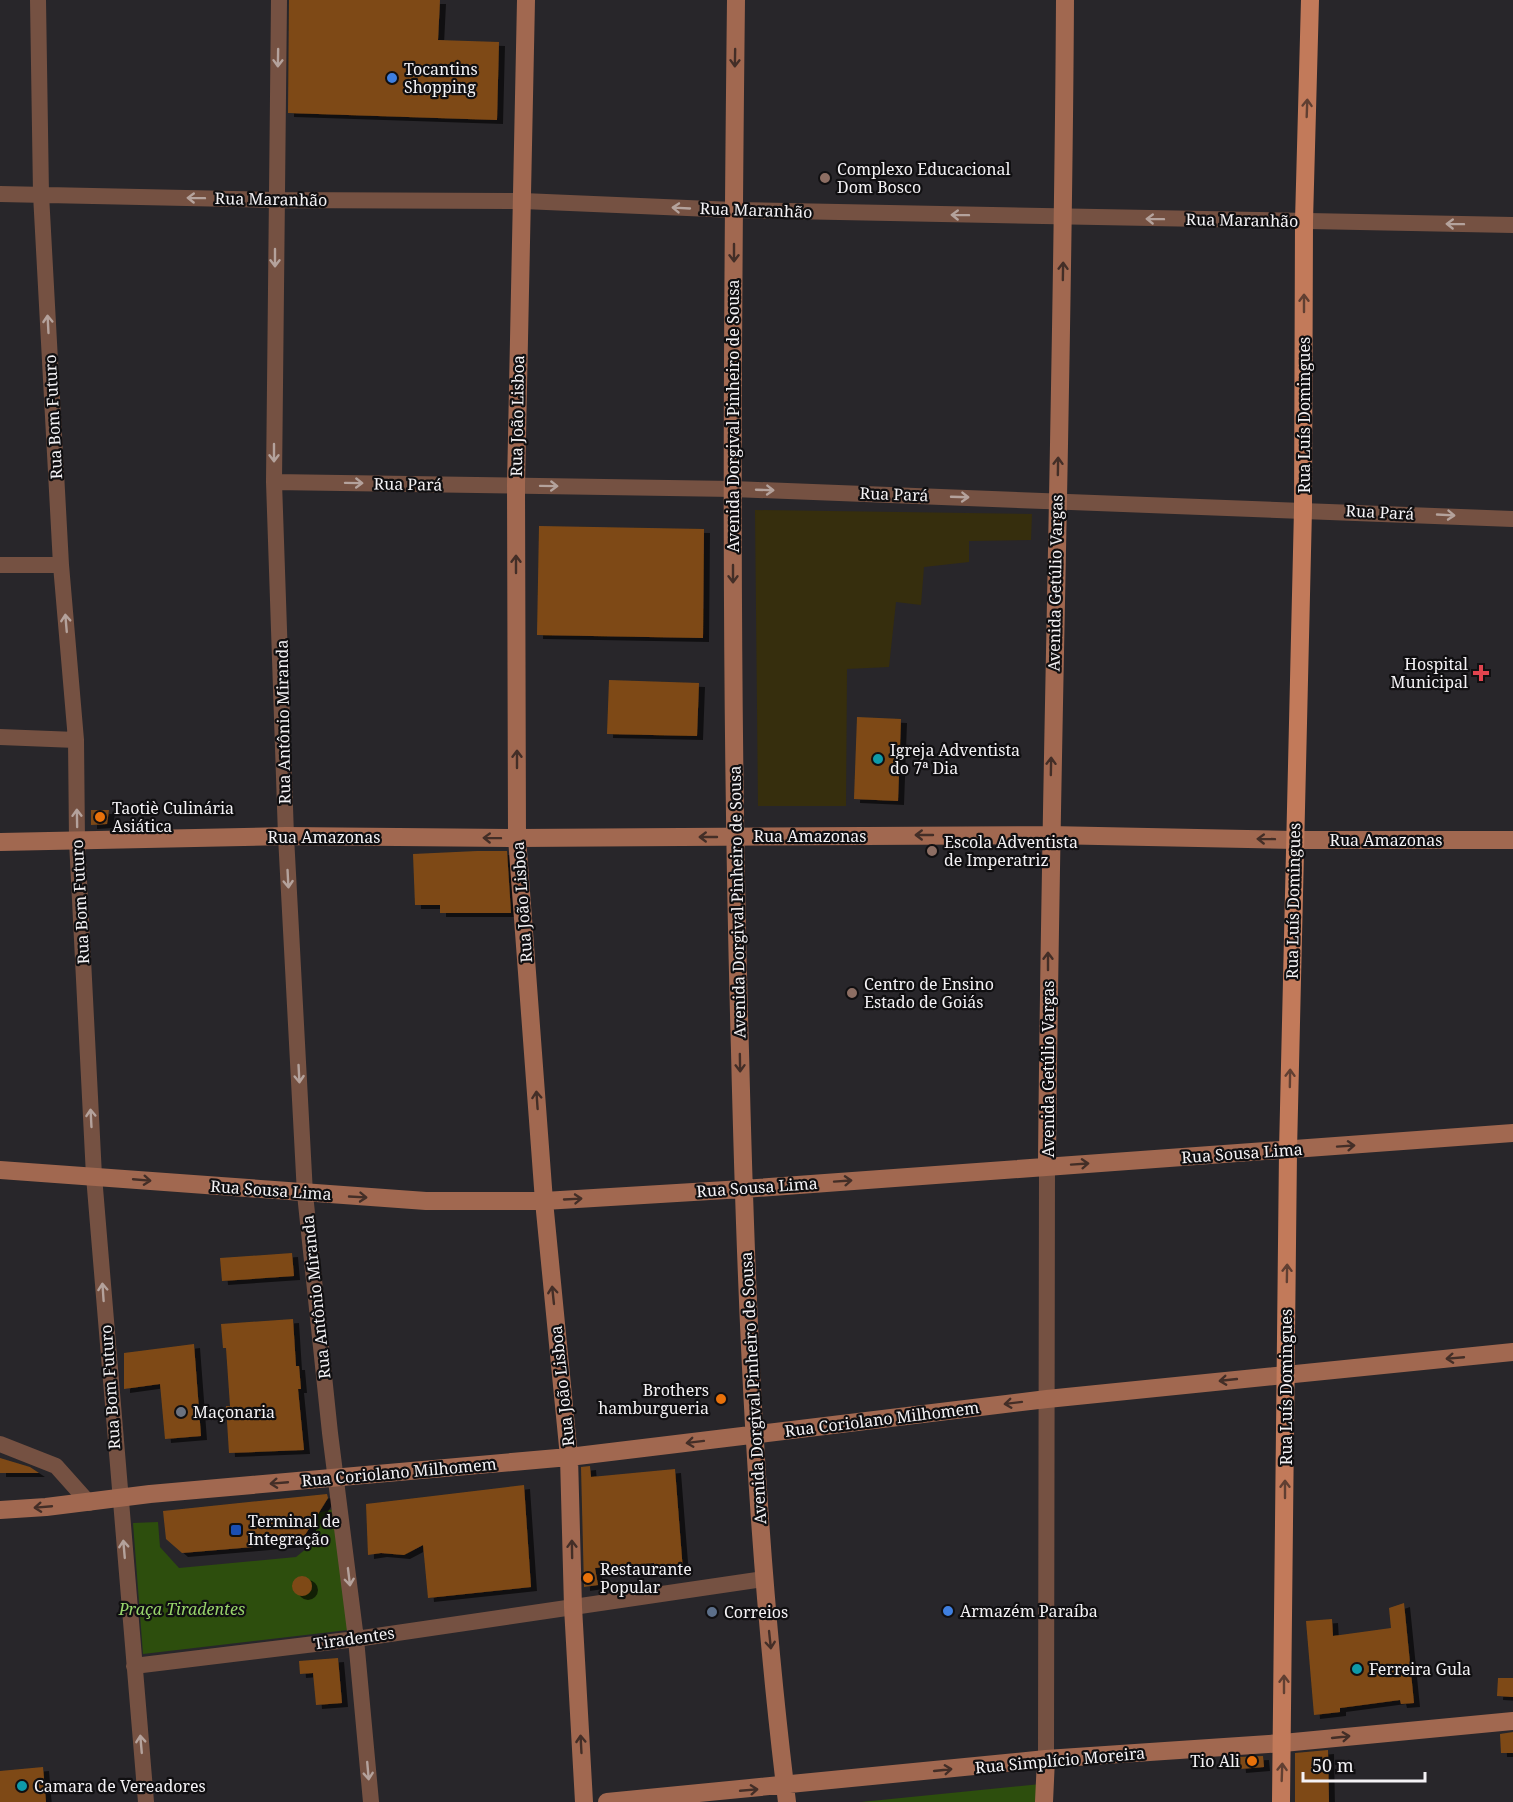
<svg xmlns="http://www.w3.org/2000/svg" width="1513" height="1802" font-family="'Noto Serif',serif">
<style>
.green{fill:#2d4e0d}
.sand{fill:#362e0d}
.building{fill:#7e4916;filter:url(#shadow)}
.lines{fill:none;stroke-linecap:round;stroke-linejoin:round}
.street{stroke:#755142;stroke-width:16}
.secondary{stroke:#a16850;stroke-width:18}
.primary{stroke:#c27a5a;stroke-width:18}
.oneway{stroke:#b4a29c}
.oneway2{stroke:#432e27}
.oneway3{stroke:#603f32}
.shop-dot{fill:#3f7fe0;stroke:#100f11;stroke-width:2}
.education-dot{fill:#8d6e63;stroke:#100f11;stroke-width:2}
.health-dot{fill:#e0444e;stroke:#100f11;stroke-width:2}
.culture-dot{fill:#0f9aa8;stroke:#100f11;stroke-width:2}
.food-dot{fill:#e8710a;stroke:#100f11;stroke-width:2}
.worship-dot{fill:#6b7280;stroke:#100f11;stroke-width:2}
.transit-dot{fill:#1a4fb4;stroke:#100f11;stroke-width:2}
.service-dot{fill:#5c6f8a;stroke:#100f11;stroke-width:2}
.labels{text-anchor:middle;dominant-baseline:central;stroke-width:4.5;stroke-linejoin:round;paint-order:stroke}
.poi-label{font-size:16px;fill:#f4f2f5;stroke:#100f11;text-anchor:start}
.street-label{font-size:16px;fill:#f4f2f5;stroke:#100f11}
.park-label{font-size:16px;font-style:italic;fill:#98d46b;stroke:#100f11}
</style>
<defs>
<filter id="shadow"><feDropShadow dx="6" dy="4" stdDeviation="0" flood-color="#0009"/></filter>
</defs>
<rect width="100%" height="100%" fill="#28262a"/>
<!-- green -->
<path class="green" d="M 341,1507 L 348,1630 L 143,1654 L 133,1523 L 158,1522 L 160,1547 L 179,1568 L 296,1557 L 317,1540 L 314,1514 Z
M 1041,1784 L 1040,1802 L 861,1802 Z"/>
<!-- sand -->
<path class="sand" d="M 755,510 L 1032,514 L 1031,540 L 969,541 L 969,562 L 924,567 L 921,605 L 896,602 L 889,667 L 847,669 L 846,806 L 758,806 Z"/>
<!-- building -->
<path class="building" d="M 289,0 L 440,0 L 438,40 L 499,42 L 497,120 L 288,113 Z
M 539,526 L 704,529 L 703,638 L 537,635 Z
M 609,680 L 699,683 L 697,736 L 607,734 Z
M 857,717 L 901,719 L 898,801 L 854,799 Z
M 91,810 L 109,810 L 107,824 L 91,825 Z
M 477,851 L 507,851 L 511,913 L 440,913 L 440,905 L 415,905 L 413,854 Z
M 292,1253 L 294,1276 L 222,1281 L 220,1258 Z
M 293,1319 L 296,1366 L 299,1366 L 301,1389 L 298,1389 L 304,1450 L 229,1453 L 226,1406 L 230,1406 L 226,1348 L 223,1348 L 221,1324 Z
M 194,1344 L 201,1436 L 165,1439 L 160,1384 L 124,1389 L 124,1353 Z
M 0,1458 L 30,1467 L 39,1473 L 0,1473 Z
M 590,1466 L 591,1477 L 675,1469 L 683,1571 L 654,1574 L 654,1563 L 595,1568 L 598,1585 L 584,1587 L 581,1467 Z
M 524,1485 L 531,1587 L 428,1598 L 423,1545 L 404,1555 L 381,1553 L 368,1555 L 366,1504 Z
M 327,1494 L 328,1498 L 300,1543 L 182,1553 L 166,1539 L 163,1511 Z
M292 1586a10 10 0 1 1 20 0a10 10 0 1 1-20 0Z
M 1404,1603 L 1414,1703 L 1401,1704 L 1400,1700 L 1340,1708 L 1340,1712 L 1314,1715 L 1306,1621 L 1332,1619 L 1333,1636 L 1391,1628 L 1389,1608 Z
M 338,1658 L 342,1703 L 316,1705 L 313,1673 L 300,1674 L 299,1661 Z
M 1498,1678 L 1513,1678 L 1513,1697 L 1497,1696 Z
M 1513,1732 L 1513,1753 L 1501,1753 L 1500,1734 Z
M 1328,1750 L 1329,1802 L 1295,1802 L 1295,1753 Z
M 1263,1756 L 1264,1767 L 1240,1769 L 1239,1757 Z
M 43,1767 L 46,1802 L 0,1802 L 0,1771 Z"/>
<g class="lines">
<!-- street -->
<path class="street" d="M 38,0 L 41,194 L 61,565 L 76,740 L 77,841 L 94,1176 L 146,1802
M 279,0 L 274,482 L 286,836 L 305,1194 L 330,1433 L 356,1639 L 371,1802
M 0,194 L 275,200 L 523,201 L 734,210 L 1513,225
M 274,482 L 733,489 L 1513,519
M 0,565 L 61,565
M 0,737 L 76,740
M 0,1444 L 56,1466 L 89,1503
M 134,1666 L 356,1639 L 764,1579
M 1046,1759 L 1047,1166"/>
<!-- secondary -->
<path class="secondary" d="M 526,0 L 516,485 L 517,838 L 544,1201 L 569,1457 L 573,1607 L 584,1802
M 736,0 C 732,351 730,701 740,1051 C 746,1302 756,1553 787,1802
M 0,842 L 286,836 L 517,838 L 1049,835 L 1294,840 L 1513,840
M 1047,1166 C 1050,777 1063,389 1065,0
M 0,1170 L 426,1201 L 544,1201 L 743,1189 L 1513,1133
M 0,1510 L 46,1507 L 150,1494 L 569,1457 L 1047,1399 L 1513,1352
M 607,1802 L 1046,1759 L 1283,1743 L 1513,1721
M 1044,1802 L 1046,1759"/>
<!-- primary -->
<path class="primary" d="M 1281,1802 L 1288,1151 L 1303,509 L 1304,221 L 1310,0"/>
</g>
<!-- one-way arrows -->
<defs><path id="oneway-shaft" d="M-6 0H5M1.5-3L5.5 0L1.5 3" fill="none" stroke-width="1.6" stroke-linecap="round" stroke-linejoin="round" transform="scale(1.5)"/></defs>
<g class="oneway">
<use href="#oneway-shaft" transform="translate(278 58) rotate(91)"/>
<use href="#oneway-shaft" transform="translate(196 198) rotate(-179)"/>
<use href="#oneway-shaft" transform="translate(681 208) rotate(-177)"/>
<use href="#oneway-shaft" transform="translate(960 215) rotate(-179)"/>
<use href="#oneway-shaft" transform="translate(1155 219) rotate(-179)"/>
<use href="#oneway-shaft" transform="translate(1455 224) rotate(-179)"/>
<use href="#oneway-shaft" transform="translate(275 258) rotate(90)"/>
<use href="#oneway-shaft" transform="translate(48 324) rotate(-93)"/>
<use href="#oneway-shaft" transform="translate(274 453) rotate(90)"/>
<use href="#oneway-shaft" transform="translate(354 483) rotate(1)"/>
<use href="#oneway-shaft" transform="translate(549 486) rotate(1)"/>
<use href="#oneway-shaft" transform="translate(765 490) rotate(2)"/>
<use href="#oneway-shaft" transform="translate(960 497) rotate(2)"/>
<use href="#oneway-shaft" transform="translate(1446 515) rotate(3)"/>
<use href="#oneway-shaft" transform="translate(66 623) rotate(-95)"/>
<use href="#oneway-shaft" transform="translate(77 818) rotate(-91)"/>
<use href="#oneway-shaft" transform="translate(288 879) rotate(87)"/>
<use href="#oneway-shaft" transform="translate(299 1074) rotate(87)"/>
<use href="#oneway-shaft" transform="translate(91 1118) rotate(-93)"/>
<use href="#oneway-shaft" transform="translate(103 1292) rotate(-94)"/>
<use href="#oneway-shaft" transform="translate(124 1549) rotate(-95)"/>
<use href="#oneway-shaft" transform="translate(349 1577) rotate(83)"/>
<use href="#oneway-shaft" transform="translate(141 1744) rotate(-95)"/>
<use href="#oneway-shaft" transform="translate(368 1771) rotate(85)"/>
</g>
<g class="oneway2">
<use href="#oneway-shaft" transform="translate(735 58) rotate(91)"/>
<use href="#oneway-shaft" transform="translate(734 253) rotate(90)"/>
<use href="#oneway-shaft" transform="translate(1063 271) rotate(-89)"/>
<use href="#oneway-shaft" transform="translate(1058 466) rotate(-89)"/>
<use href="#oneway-shaft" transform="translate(516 564) rotate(-90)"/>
<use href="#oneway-shaft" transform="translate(733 574) rotate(90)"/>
<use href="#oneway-shaft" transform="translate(517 759) rotate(-90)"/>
<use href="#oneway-shaft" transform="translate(1051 766) rotate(-89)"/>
<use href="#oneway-shaft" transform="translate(924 835) rotate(180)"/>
<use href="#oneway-shaft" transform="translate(708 837) rotate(180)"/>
<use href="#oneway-shaft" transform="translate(492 838) rotate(-179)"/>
<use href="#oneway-shaft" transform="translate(1266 839) rotate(-179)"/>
<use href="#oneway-shaft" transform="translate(1048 961) rotate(-90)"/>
<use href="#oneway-shaft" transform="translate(740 1063) rotate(89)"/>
<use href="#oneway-shaft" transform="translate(537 1100) rotate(-94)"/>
<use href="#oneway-shaft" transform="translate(1346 1146) rotate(-4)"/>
<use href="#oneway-shaft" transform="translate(1080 1164) rotate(-4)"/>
<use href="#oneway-shaft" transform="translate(142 1180) rotate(5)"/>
<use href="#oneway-shaft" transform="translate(843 1181) rotate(-4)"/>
<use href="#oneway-shaft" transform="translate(358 1197) rotate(3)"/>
<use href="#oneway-shaft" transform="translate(573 1199) rotate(-3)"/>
<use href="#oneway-shaft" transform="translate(553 1295) rotate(-96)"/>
<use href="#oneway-shaft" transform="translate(1455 1358) rotate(175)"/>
<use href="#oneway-shaft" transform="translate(1228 1380) rotate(174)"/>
<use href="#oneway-shaft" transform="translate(1013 1403) rotate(173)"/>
<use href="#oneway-shaft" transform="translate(695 1442) rotate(173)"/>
<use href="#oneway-shaft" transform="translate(279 1483) rotate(175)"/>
<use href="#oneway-shaft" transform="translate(43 1507) rotate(175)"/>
<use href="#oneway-shaft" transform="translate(572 1549) rotate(-91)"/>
<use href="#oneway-shaft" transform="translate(770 1640) rotate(84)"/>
<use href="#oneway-shaft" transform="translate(1341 1737) rotate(-6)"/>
<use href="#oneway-shaft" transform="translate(581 1744) rotate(-93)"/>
<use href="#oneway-shaft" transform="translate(943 1770) rotate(-6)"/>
<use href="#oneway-shaft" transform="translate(749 1790) rotate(-5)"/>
</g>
<g class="oneway3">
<use href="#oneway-shaft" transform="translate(1307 108) rotate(-88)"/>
<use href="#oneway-shaft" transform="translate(1304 303) rotate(-90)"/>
<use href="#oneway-shaft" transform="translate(1290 1078) rotate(-89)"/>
<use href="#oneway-shaft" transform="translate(1287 1273) rotate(-89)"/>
<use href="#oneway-shaft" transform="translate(1285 1489) rotate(-90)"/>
<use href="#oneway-shaft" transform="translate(1284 1684) rotate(-90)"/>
<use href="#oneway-shaft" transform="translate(1282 1772) rotate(-88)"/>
</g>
<!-- markers -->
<g class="shop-dot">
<circle cx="392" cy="78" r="6"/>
<circle cx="948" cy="1611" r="6"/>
</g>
<g class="education-dot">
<circle cx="825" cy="178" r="6"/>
<circle cx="932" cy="851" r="6"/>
<circle cx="852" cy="993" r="6"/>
</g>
<path class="health-dot" d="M1478 664h6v6h6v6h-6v6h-6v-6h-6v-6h6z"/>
<g class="culture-dot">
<circle cx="878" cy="759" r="6"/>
<circle cx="1357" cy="1669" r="6"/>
<circle cx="22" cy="1786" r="6"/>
</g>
<g class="food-dot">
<circle cx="100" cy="817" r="6"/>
<circle cx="721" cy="1399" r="6"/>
<circle cx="588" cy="1578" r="6"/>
<circle cx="1252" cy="1761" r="6"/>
</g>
<circle class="worship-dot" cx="181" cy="1412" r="6"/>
<rect class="transit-dot" x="230" y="1524" width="12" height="12" rx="3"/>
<circle class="service-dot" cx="712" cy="1612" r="6"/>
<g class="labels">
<!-- poi labels -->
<g class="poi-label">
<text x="404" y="69">Tocantins<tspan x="404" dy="18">Shopping</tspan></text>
<text x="837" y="169">Complexo Educacional<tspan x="837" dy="18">Dom Bosco</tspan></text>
<text x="1468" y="664" text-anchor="end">Hospital<tspan x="1468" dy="18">Municipal</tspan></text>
<text x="890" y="750">Igreja Adventista<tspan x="890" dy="18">do 7ª Dia</tspan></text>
<text x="112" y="808">Taotiè Culinária<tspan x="112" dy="18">Asiática</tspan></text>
<text x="944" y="842">Escola Adventista<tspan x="944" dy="18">de Imperatriz</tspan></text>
<text x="864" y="984">Centro de Ensino<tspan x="864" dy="18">Estado de Goiás</tspan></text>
<text x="709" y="1390" text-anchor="end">Brothers<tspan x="709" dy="18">hamburgueria</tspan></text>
<text x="193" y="1412">Maçonaria</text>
<text x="248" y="1521">Terminal de<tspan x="248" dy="18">Integração</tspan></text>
<text x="600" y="1569">Restaurante<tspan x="600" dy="18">Popular</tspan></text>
<text x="960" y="1611">Armazém Paraíba</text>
<text x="724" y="1612">Correios</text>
<text x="1369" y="1669">Ferreira Gula</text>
<text x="1240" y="1761" text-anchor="end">Tio Ali</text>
<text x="34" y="1786">Camara de Vereadores</text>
</g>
<!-- street labels -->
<g class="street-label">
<text transform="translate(271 199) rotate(1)">Rua Maranhão</text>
<text transform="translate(756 210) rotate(2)">Rua Maranhão</text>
<text transform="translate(1242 220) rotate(1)">Rua Maranhão</text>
<text transform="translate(1304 415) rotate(-90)">Rua Luís Domingues</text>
<text transform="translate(517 416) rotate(-89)">Rua João Lisboa</text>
<text transform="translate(733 416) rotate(-90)">Avenida Dorgival Pinheiro de Sousa</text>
<text transform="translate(53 417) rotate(-93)">Rua Bom Futuro</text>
<text transform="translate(408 484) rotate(1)">Rua Pará</text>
<text transform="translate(894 494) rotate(2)">Rua Pará</text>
<text transform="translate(1380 512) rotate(3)">Rua Pará</text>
<text transform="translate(1055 583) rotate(-89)">Avenida Getúlio Vargas</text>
<text transform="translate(283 722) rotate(-91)">Rua Antônio Miranda</text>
<text x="810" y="836">Rua Amazonas</text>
<text x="324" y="837">Rua Amazonas</text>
<text x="1386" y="840">Rua Amazonas</text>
<text transform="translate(1293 901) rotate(-89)">Rua Luís Domingues</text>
<text transform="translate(80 902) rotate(-93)">Rua Bom Futuro</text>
<text transform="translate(522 902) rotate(-94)">Rua João Lisboa</text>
<text transform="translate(737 902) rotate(-91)">Avenida Dorgival Pinheiro de Sousa</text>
<text transform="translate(1048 1069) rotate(-90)">Avenida Getúlio Vargas</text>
<text transform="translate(1242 1153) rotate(-4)">Rua Sousa Lima</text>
<text transform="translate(757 1187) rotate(-4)">Rua Sousa Lima</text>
<text transform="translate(271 1190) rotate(4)">Rua Sousa Lima</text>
<text transform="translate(316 1297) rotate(-96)">Rua Antônio Miranda</text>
<text transform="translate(562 1386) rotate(-96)">Rua João Lisboa</text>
<text transform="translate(110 1387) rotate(-94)">Rua Bom Futuro</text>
<text transform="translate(1286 1387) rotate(-90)">Rua Luís Domingues</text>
<text transform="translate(753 1388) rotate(-93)">Avenida Dorgival Pinheiro de Sousa</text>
<text transform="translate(882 1419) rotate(-7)">Rua Coriolano Milhomem</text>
<text transform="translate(399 1472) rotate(-5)">Rua Coriolano Milhomem</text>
<text transform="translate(354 1638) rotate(-8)">Tiradentes</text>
<text transform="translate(1060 1760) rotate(-5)">Rua Simplício Moreira</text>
</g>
<!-- park labels -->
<g class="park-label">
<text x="182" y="1609">Praça Tiradentes</text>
</g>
</g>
<!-- scale -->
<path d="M1303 1772v9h122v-9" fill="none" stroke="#f4f2f5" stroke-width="3"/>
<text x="1312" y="1772" font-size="18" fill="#f4f2f5" stroke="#100f11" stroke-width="4.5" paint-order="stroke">50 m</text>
</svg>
